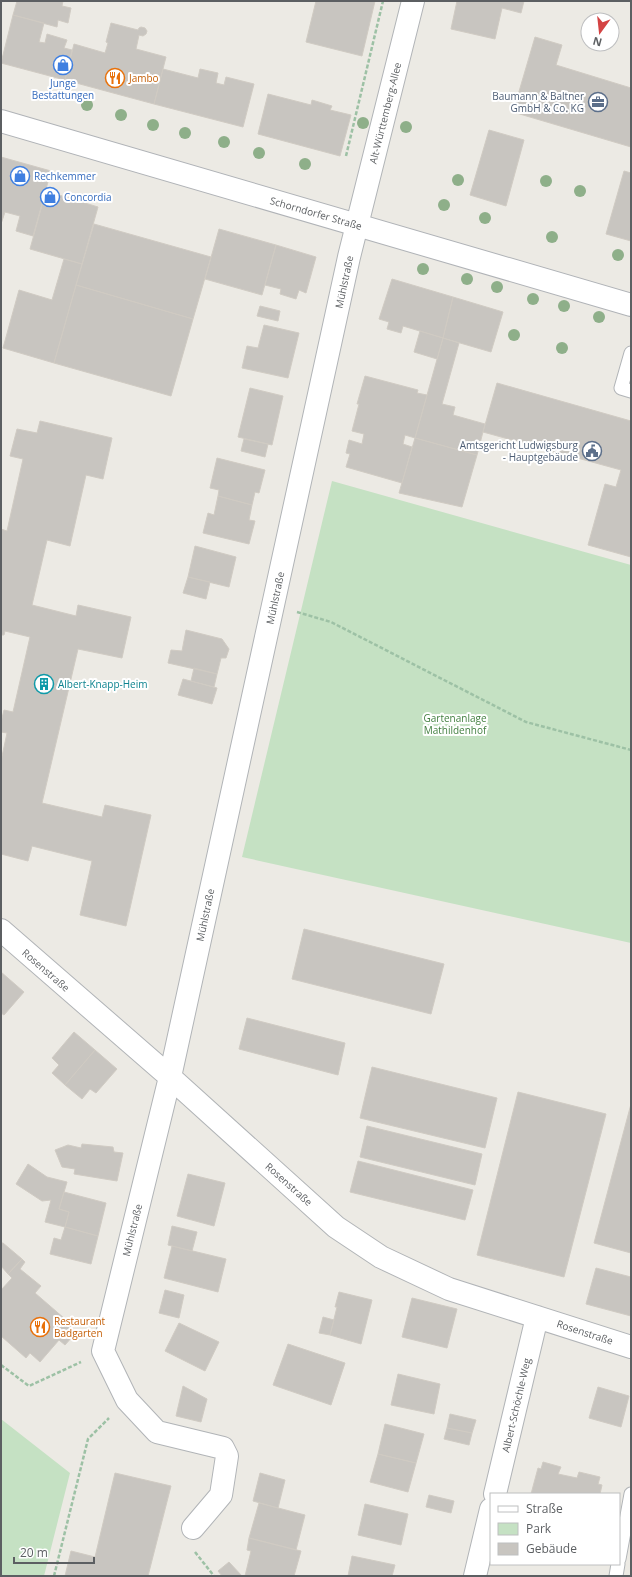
<svg xmlns="http://www.w3.org/2000/svg" width="632" height="1577" font-family="'Open Sans',sans-serif">
<style>
.green{fill:#c5e1c3}
.building{fill:#c8c5c0;stroke:#d0cbc3}
.lines{fill:none;stroke-linecap:round;stroke-linejoin:round}
.lane-casing{stroke:#b1b4b7;stroke-width:15}
.street-casing{stroke:#b1b4b7;stroke-width:24}
.secondary-casing{stroke:#b0b3b7;stroke-width:24}
.path{stroke:#9dc1a5;stroke-width:2.5;stroke-dasharray:4 2;stroke-linecap:butt}
.lane{stroke:#fff;stroke-width:13}
.street{stroke:#fff;stroke-width:22}
.secondary{stroke:#fff;stroke-width:22}
.tree{fill:#8eaf89}
.labels{text-anchor:middle;dominant-baseline:central;stroke-width:4;stroke-linejoin:round;paint-order:stroke}
.food-label{font-size:10px;fill:#c56008;stroke:#fff;text-anchor:start}
.shop-label{font-size:10px;fill:#366cbe;stroke:#fff;text-anchor:start}
.service-label{font-size:10px;fill:#4e5e75;stroke:#fff;text-anchor:end}
.street-label{font-size:10px;fill:#5c5f62;stroke:#fff}
.culture-label{font-size:10px;fill:#0d838f;stroke:#fff;text-anchor:start}
.park-label{font-size:10px;fill:#417e3f;stroke:#fff}
</style>
<rect width="100%" height="100%" fill="#eceae4"/>
<!-- green -->
<path class="green" d="M 332,481 L 631,565 L 631,943 L 242,857 Z
M 1,1419 L 70,1473 L 44,1576 L 1,1576 Z"/>
<!-- building -->
<path class="building" d="M 17,1 L 63,1 L 62,6 L 71,8 L 68,23 L 58,20 L 57,27 L 13,15 Z
M 316,1 L 375,1 L 362,56 L 306,42 Z
M 457,1 L 524,1 L 521,13 L 502,8 L 495,39 L 451,29 Z
M 13,15 L 44,23 L 39,42 L 45,43 L 47,34 L 67,40 L 64,48 L 72,50 L 65,80 L 1,63 Z
M 111,23 L 138,30 L 139,28 L 141,27 L 145,28 L 147,31 L 146,34 L 143,36 L 139,35 L 136,49 L 166,57 L 154,104 L 65,80 L 74,44 L 105,53 L 108,43 L 106,42 Z
M 535,37 L 562,45 L 556,65 L 631,88 L 631,147 L 513,112 Z
M 163,69 L 198,78 L 200,69 L 218,73 L 216,83 L 224,85 L 226,77 L 254,84 L 243,127 L 154,104 Z
M 268,94 L 311,105 L 312,100 L 332,106 L 330,110 L 351,115 L 340,156 L 258,134 Z
M 489,130 L 524,140 L 506,206 L 470,195 Z
M 1,157 L 51,171 L 33,236 L 16,231 L 20,216 L 5,212 L 1,224 Z
M 624,171 L 631,173 L 631,241 L 606,234 Z
M 46,191 L 98,207 L 82,264 L 30,249 Z
M 94,224 L 211,257 L 193,319 L 76,285 Z
M 219,229 L 276,245 L 262,295 L 205,279 Z
M 276,245 L 316,257 L 306,293 L 299,290 L 296,299 L 280,294 L 281,289 L 265,285 Z
M 64,259 L 82,264 L 54,363 L 3,348 L 19,290 L 52,300 Z
M 392,279 L 453,297 L 443,338 L 403,326 L 401,333 L 387,329 L 389,322 L 379,319 Z
M 76,285 L 193,319 L 171,396 L 54,363 Z
M 453,297 L 503,312 L 491,352 L 443,338 Z
M 260,306 L 280,311 L 278,321 L 257,316 Z
M 264,325 L 299,333 L 288,378 L 242,368 L 247,346 L 258,348 Z
M 420,331 L 443,338 L 437,359 L 414,352 Z
M 443,338 L 459,343 L 442,404 L 455,407 L 453,415 L 485,424 L 477,455 L 415,438 Z
M 365,376 L 418,390 L 417,393 L 427,395 L 415,438 L 405,435 L 403,444 L 412,447 L 402,483 L 346,467 L 350,454 L 346,453 L 349,440 L 362,444 L 364,434 L 352,431 L 359,404 L 357,404 Z
M 497,383 L 631,421 L 631,557 L 588,545 L 605,484 L 616,487 L 621,470 L 483,432 Z
M 250,388 L 283,396 L 272,445 L 238,437 Z
M 40,421 L 112,438 L 103,479 L 86,475 L 70,546 L 47,540 L 32,605 L 76,616 L 78,605 L 131,617 L 122,658 L 78,649 L 42,803 L 102,817 L 105,805 L 151,815 L 126,926 L 80,915 L 92,861 L 32,846 L 28,861 L 1,854 L 1,761 L 7,733 L 1,732 L 1,722 L 4,710 L 13,712 L 30,637 L 5,631 L 4,635 L 1,635 L 1,529 L 7,531 L 23,459 L 10,456 L 17,429 L 37,433 Z
M 415,438 L 477,455 L 462,507 L 399,493 Z
M 244,439 L 268,444 L 265,457 L 241,451 Z
M 217,458 L 265,470 L 259,493 L 255,492 L 252,505 L 218,496 L 219,490 L 210,488 Z
M 218,496 L 252,505 L 249,520 L 255,521 L 249,544 L 203,533 L 208,513 L 214,515 Z
M 195,546 L 236,557 L 229,587 L 188,577 Z
M 188,577 L 210,582 L 206,599 L 183,593 Z
M 186,630 L 222,639 L 229,649 L 226,658 L 221,658 L 217,674 L 168,663 L 171,650 L 182,651 Z
M 194,668 L 217,674 L 214,687 L 191,681 Z
M 183,679 L 217,688 L 212,704 L 178,695 Z
M 304,929 L 444,964 L 431,1014 L 292,979 Z
M 1,972 L 24,992 L 4,1015 L 1,1013 Z
M 247,1018 L 345,1043 L 338,1075 L 239,1049 Z
M 74,1032 L 95,1050 L 65,1085 L 52,1073 L 59,1065 L 52,1058 Z
M 95,1050 L 117,1069 L 96,1093 L 90,1089 L 82,1099 L 65,1085 Z
M 372,1067 L 497,1098 L 485,1148 L 360,1118 Z
M 518,1092 L 606,1114 L 564,1277 L 477,1255 Z
M 631,1104 L 631,1253 L 594,1243 Z
M 367,1126 L 482,1154 L 475,1185 L 360,1157 Z
M 82,1144 L 113,1147 L 114,1152 L 123,1153 L 117,1181 L 74,1174 L 75,1169 L 62,1167 L 55,1150 L 68,1145 L 81,1148 Z
M 358,1161 L 473,1190 L 465,1220 L 350,1192 Z
M 28,1164 L 47,1177 L 67,1182 L 59,1209 L 69,1212 L 65,1227 L 45,1222 L 51,1200 L 42,1201 L 16,1184 Z
M 188,1174 L 225,1183 L 214,1226 L 177,1216 Z
M 64,1192 L 106,1203 L 98,1236 L 65,1227 L 69,1212 L 59,1209 Z
M 172,1226 L 197,1232 L 192,1251 L 168,1245 Z
M 65,1227 L 98,1236 L 91,1264 L 50,1254 L 54,1238 L 61,1240 Z
M 1,1243 L 3,1243 L 22,1259 L 8,1274 L 1,1266 Z
M 172,1246 L 226,1259 L 218,1292 L 164,1278 Z
M 22,1259 L 25,1262 L 20,1269 L 41,1286 L 35,1293 L 72,1325 L 66,1332 L 72,1337 L 65,1345 L 59,1340 L 40,1362 L 30,1353 L 26,1358 L 1,1336 L 1,1290 L 12,1278 L 8,1274 Z
M 596,1268 L 631,1277 L 631,1316 L 586,1304 Z
M 165,1290 L 184,1295 L 179,1318 L 159,1313 Z
M 339,1292 L 372,1300 L 361,1344 L 330,1335 L 337,1307 L 335,1307 Z
M 412,1298 L 457,1309 L 447,1348 L 402,1337 Z
M 323,1317 L 334,1320 L 330,1335 L 319,1333 Z
M 179,1323 L 219,1342 L 205,1371 L 165,1351 Z
M 288,1344 L 345,1363 L 331,1405 L 273,1385 Z
M 398,1374 L 440,1384 L 434,1414 L 391,1405 Z
M 183,1386 L 207,1399 L 201,1422 L 176,1416 Z
M 598,1387 L 629,1396 L 621,1427 L 589,1418 Z
M 450,1414 L 476,1420 L 472,1433 L 447,1428 Z
M 385,1424 L 424,1434 L 416,1463 L 378,1454 Z
M 447,1428 L 472,1433 L 469,1445 L 444,1439 Z
M 378,1454 L 416,1463 L 408,1492 L 370,1482 Z
M 543,1462 L 561,1467 L 558,1474 L 577,1478 L 579,1472 L 600,1477 L 598,1484 L 602,1485 L 600,1494 L 531,1494 L 538,1468 L 541,1469 Z
M 115,1473 L 171,1486 L 148,1576 L 65,1576 L 71,1551 L 95,1557 Z
M 260,1473 L 285,1480 L 278,1508 L 253,1501 Z
M 429,1495 L 454,1501 L 451,1513 L 426,1507 Z
M 259,1503 L 305,1515 L 296,1550 L 249,1538 Z
M 365,1504 L 408,1514 L 401,1545 L 358,1535 Z
M 249,1538 L 301,1551 L 294,1576 L 245,1576 L 251,1551 L 247,1550 Z
M 352,1556 L 395,1565 L 392,1576 L 348,1576 Z
M 229,1562 L 242,1576 L 222,1576 L 218,1571 Z"/>
<g class="lines">
<!-- lane casing -->
<g class="lane-casing">
<path id="lane" d="M 631,353 L 621,388 L 631,391
M 619,1559 L 631,1494
M 616,1576 L 618,1564"/>
</g>
<!-- street casing -->
<g class="street-casing">
<path id="street" d="M 1,930 L 170,1077 L 336,1227 L 381,1257 L 449,1289 L 631,1347
M 495,1494 L 537,1317
M 193,1528 L 221,1495 L 227,1456 L 223,1448 L 157,1432 L 127,1400 L 103,1351 L 170,1077 L 349,257 L 413,1
M 475,1576 L 491,1509"/>
</g>
<!-- secondary casing -->
<g class="secondary-casing">
<path id="secondary" d="M 1,121 L 631,305"/>
</g>
<!-- path -->
<path class="path" d="M 346,156 L 383,1
M 297,612 L 331,622 L 526,722 L 631,750
M 1,1365 L 29,1386 L 81,1362
M 195,1552 L 214,1576
M 54,1576 L 88,1439 L 109,1418"/>
<!-- lane -->
<use href="#lane" class="lane"/>
<!-- street -->
<use href="#street" class="street"/>
<!-- secondary -->
<use href="#secondary" class="secondary"/>
</g>
<!-- trees -->
<g class="tree">
<circle cx="87" cy="105" r="6"/>
<circle cx="121" cy="115" r="6"/>
<circle cx="363" cy="123" r="6"/>
<circle cx="153" cy="125" r="6"/>
<circle cx="406" cy="127" r="6"/>
<circle cx="185" cy="133" r="6"/>
<circle cx="224" cy="142" r="6"/>
<circle cx="259" cy="153" r="6"/>
<circle cx="305" cy="164" r="6"/>
<circle cx="458" cy="180" r="6"/>
<circle cx="546" cy="181" r="6"/>
<circle cx="580" cy="191" r="6"/>
<circle cx="444" cy="205" r="6"/>
<circle cx="485" cy="218" r="6"/>
<circle cx="552" cy="237" r="6"/>
<circle cx="618" cy="255" r="6"/>
<circle cx="423" cy="269" r="6"/>
<circle cx="467" cy="279" r="6"/>
<circle cx="497" cy="287" r="6"/>
<circle cx="533" cy="299" r="6"/>
<circle cx="564" cy="306" r="6"/>
<circle cx="599" cy="317" r="6"/>
<circle cx="514" cy="335" r="6"/>
<circle cx="562" cy="348" r="6"/>
</g>
<!-- icons -->
<defs>
<g id="shop-ring" transform="scale(1)"><circle r="9.5" fill="#fff" stroke="#3f7fe0" stroke-width="1.5"/><path d="M-5-2.5h2.3a2.7 3.5 0 0 1 5.4 0H5L5.5 6h-11ZM-1.5-2.5h3a1.5 2.3 0 0 0-3 0Z" fill="#3f7fe0"/></g>
<g id="restaurant-ring" transform="scale(1)"><circle r="9.5" fill="#fff" stroke="#e8710a" stroke-width="1.5"/><path d="M-5-6h1v4h1v-4h1v4h1v-4h1v5L-1.5 .5V6h-2V.5L-5-1ZM5-6V6H3V1.5H1.5Q1.5-4 5-6Z" fill="#e8710a"/></g>
<g id="office-ring" transform="scale(1)"><circle r="9.5" fill="#fff" stroke="#5c6f8a" stroke-width="1.5"/><path d="M-6-3h4V-5.5h4V-3h4V5H-6ZM-1-4.5V-3h2v-1.5ZM-6 0V1H6V0Z" fill="#5c6f8a"/></g>
<g id="civic-ring" transform="scale(1)"><circle r="9.5" fill="#fff" stroke="#5c6f8a" stroke-width="1.5"/><path d="M-.6-6.5H3V-4.5H.6V-3L4-1V1h2V6H-6V1h2V-1L-.6-3ZM-1.2 2.5V6h2.4V2.5Z" fill="#5c6f8a"/></g>
<g id="building-ring" transform="scale(1)"><circle r="9.5" fill="#fff" stroke="#0f9aa8" stroke-width="1.5"/><path d="M-4-6H4V6H1V3H-1V6H-4ZM-2.5-4.3h1.7v1.8h-1.7ZM.8-4.3h1.7v1.8H.8ZM-2.5-1h1.7V.8h-1.7ZM.8-1h1.7V.8H.8Z" fill="#0f9aa8"/></g>
</defs>
<g fill-rule="evenodd">
<use href="#shop-ring" x="63" y="65"/>
<use href="#restaurant-ring" x="115" y="78"/>
<use href="#office-ring" x="598" y="102"/>
<use href="#shop-ring" x="20" y="176"/>
<use href="#shop-ring" x="50" y="197"/>
<use href="#civic-ring" x="592" y="451"/>
<use href="#building-ring" x="44" y="684"/>
<use href="#restaurant-ring" x="40" y="1327"/>
</g>
<g class="labels">
<!-- food labels -->
<g class="food-label">
<text x="129" y="78">Jambo</text>
<text x="54" y="1321">Restaurant<tspan x="54" dy="12">Badgarten</tspan></text>
</g>
<!-- shop labels -->
<g class="shop-label">
<text x="63" y="83" text-anchor="middle">Junge<tspan x="63" dy="12">Bestattungen</tspan></text>
<text x="34" y="176">Rechkemmer</text>
<text x="64" y="197">Concordia</text>
</g>
<!-- service labels -->
<g class="service-label">
<text x="584" y="96">Baumann &amp; Baltner<tspan x="584" dy="12">GmbH &amp; Co. KG</tspan></text>
<text x="578" y="445">Amtsgericht Ludwigsburg<tspan x="578" dy="12">- Hauptgebäude</tspan></text>
</g>
<!-- street labels -->
<g class="street-label">
<text transform="translate(385 113) rotate(-76)">Alt-Württemberg-Allee</text>
<text transform="translate(316 213) rotate(16)">Schorndorfer Straße</text>
<text transform="translate(344 282) rotate(-78)">Mühlstraße</text>
<text transform="translate(275 598) rotate(-78)">Mühlstraße</text>
<text transform="translate(205 915) rotate(-78)">Mühlstraße</text>
<text transform="translate(46 970) rotate(41)">Rosenstraße</text>
<text transform="translate(289 1184) rotate(42)">Rosenstraße</text>
<text transform="translate(132 1230) rotate(-76)">Mühlstraße</text>
<text transform="translate(585 1332) rotate(18)">Rosenstraße</text>
<text transform="translate(516 1405) rotate(-77)">Albert-Schöchle-Weg</text>
</g>
<!-- culture labels -->
<g class="culture-label">
<text x="58" y="684">Albert-Knapp-Heim</text>
</g>
<!-- park labels -->
<g class="park-label">
<text x="455" y="718">Gartenanlage<tspan x="455" dy="12">Mathildenhof</tspan></text>
</g>
</g>
<!-- border -->
<rect width="632" height="1577" fill="none" stroke="#5c5f62" stroke-width="4"/>
<!-- legend -->
<rect x="490" y="1493" width="130" height="72" fill="#ffffff" stroke="#bebfc0"/>
<rect x="498" y="1506" width="20" height="6" fill="#ffffff" stroke="#bebfc0"/>
<text x="526" y="1513" font-size="12" fill="#5c5f62">Straße</text>
<rect x="498" y="1523" width="20" height="12" fill="#c5e1c3" stroke="#bebfc0"/>
<text x="526" y="1533" font-size="12" fill="#5c5f62">Park</text>
<rect x="498" y="1543" width="20" height="12" fill="#c8c5c0" stroke="#bebfc0"/>
<text x="526" y="1553" font-size="12" fill="#5c5f62">Gebäude</text>
<!-- north arrow -->
<g transform="translate(600 32) rotate(195)"><circle r="19" fill="#ffffff" stroke="#bebfc0"/>
<path d="M0-3L7 15L0 10L-7 15Z" fill="#d44343"/>
<text y="-6" font-size="11" font-weight="bold" text-anchor="middle" fill="#5c5f62">N</text>
</g>
<!-- scale -->
<path d="M14 1557v6h80v-6" fill="none" stroke="#5c5f62" stroke-width="2"/>
<text x="20" y="1557" font-size="12" fill="#5c5f62" stroke="#ffffff" stroke-width="3" paint-order="stroke">20 m</text>
</svg>
